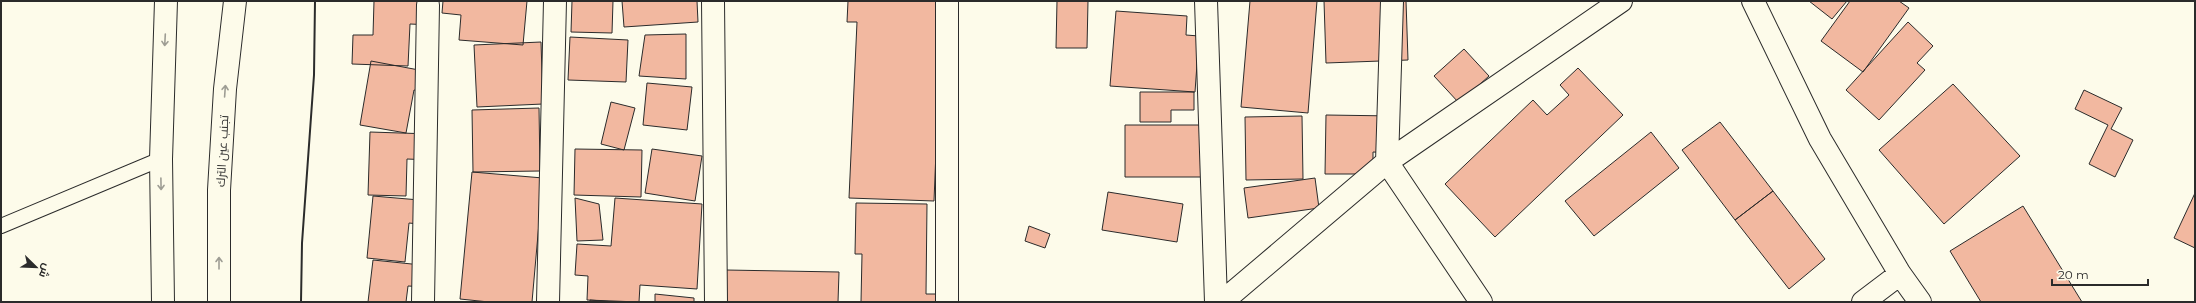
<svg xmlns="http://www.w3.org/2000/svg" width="2196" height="303" font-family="Montserrat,Cairo,sans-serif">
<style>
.building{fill:#f2b8a0;stroke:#2b2b2b}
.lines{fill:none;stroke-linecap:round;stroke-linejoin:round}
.lane-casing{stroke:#2b2b2b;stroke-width:16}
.street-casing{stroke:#2b2b2b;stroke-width:24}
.highway-casing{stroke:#2b2b2b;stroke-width:24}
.lane{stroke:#fdfbea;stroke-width:14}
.street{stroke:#fdfbea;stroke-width:22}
.highway{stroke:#fdfbea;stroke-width:22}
.wall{stroke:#2b2b2b;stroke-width:2}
.oneway{stroke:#9e9d94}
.labels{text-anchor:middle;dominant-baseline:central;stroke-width:3;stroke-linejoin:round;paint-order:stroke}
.street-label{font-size:12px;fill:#2b2b2b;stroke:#fdfbea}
</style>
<rect width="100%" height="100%" fill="#fdfbea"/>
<!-- building -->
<path class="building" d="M 374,1 L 432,1 L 432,25 L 410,24 L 408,66 L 352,64 L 353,35 L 373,35 Z
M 443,1 L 527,1 L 523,45 L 459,40 L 461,15 L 442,13 Z
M 572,1 L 613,1 L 612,33 L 571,32 Z
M 622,1 L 697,1 L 698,22 L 624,27 Z
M 848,1 L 942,1 L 934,201 L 849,198 L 857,22 L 847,22 Z
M 1057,1 L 1088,1 L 1087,48 L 1056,48 Z
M 1250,1 L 1317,1 L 1308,113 L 1241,107 Z
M 1324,1 L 1406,1 L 1408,60 L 1326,63 Z
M 1809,1 L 1847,1 L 1832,19 Z
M 1850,1 L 1899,1 L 1909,8 L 1863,72 L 1821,41 Z
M 1116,11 L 1187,16 L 1186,35 L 1199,36 L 1195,92 L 1110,86 Z
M 1908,22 L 1933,46 L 1917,63 L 1925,70 L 1879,120 L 1846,90 Z
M 686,34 L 686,79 L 639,76 L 645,35 Z
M 570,37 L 628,40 L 626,82 L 568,80 Z
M 541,42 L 543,104 L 477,107 L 474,45 Z
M 1464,49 L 1489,76 L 1459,103 L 1434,76 Z
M 371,61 L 435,73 L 432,93 L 414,90 L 406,133 L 360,125 Z
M 1578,68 L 1623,115 L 1495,237 L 1445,184 L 1533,100 L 1547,115 L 1569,95 L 1560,85 Z
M 647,83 L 692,87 L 687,130 L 643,125 Z
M 1953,84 L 2020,156 L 1944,224 L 1879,150 Z
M 2084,90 L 2122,108 L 2111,129 L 2133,140 L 2115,177 L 2089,164 L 2108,125 L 2075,109 Z
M 1140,92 L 1194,92 L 1194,110 L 1171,110 L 1171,122 L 1140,122 Z
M 611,102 L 635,108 L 624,150 L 601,144 Z
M 539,108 L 540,171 L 473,172 L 472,110 Z
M 1326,115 L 1394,116 L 1394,153 L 1373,152 L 1373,174 L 1325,174 Z
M 1302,116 L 1303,179 L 1246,180 L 1245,117 Z
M 1720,122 L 1773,191 L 1735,220 L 1682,150 Z
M 1125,125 L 1202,125 L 1202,177 L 1125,177 Z
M 370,132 L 431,134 L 431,160 L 407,159 L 406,196 L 368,195 Z
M 1651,132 L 1679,168 L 1594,236 L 1565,201 Z
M 575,149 L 642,150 L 641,197 L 574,195 Z
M 652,149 L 702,156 L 695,201 L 645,193 Z
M 472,172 L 543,178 L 532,302 L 489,302 L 460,299 Z
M 1315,178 L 1319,208 L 1248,218 L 1244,188 Z
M 1773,191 L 1825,259 L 1789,289 L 1735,220 Z
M 1108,192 L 1183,204 L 1177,242 L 1102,230 Z
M 2195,193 L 2195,248 L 2174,238 Z
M 373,196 L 431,201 L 429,225 L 409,223 L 405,262 L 367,258 Z
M 575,198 L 599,204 L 603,240 L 577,241 Z
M 615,198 L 702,204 L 697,289 L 640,285 L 639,302 L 587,300 L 588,276 L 575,275 L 577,244 L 611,246 Z
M 856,203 L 927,204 L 926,294 L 941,294 L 941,302 L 861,302 L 862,254 L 855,254 Z
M 2023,206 L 2082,302 L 1981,302 L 1950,251 Z
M 1029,226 L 1050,234 L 1045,248 L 1025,241 Z
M 373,260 L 431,266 L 428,287 L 408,286 L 406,302 L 368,302 Z
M 726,270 L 839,272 L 838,302 L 726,302 Z
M 655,294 L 694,298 L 694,302 L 655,302 Z
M 590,300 L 615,302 L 590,302 Z"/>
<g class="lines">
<!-- lane casing -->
<g class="lane-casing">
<path id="lane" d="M 1,226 L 161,159"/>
</g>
<!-- street casing -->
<g class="street-casing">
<path id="street" d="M 713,1 L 716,302
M 947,1 L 947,302
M 1206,1 L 1216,302
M 1392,1 L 1387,162 L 1481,302
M 1753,1 L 1820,139 L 1900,274 L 1920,302
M 423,302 L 428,5
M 548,302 L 555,1
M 1222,302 L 1387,162 L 1621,1
M 1863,302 L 1900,274"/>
</g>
<!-- highway casing -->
<g class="highway-casing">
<path id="highway" d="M 163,302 L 161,159 L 166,1
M 219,302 L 219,190 L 225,89 L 235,1"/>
</g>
<!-- lane -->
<use href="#lane" class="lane"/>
<!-- street -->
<use href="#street" class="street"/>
<!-- highway -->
<use href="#highway" class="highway"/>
<!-- wall -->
<path class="wall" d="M 301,302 L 302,243 L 314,75 L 315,1"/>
</g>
<!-- one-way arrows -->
<defs><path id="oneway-shaft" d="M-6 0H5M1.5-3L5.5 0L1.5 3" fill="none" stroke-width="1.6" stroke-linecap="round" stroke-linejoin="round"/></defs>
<g class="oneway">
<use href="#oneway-shaft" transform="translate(165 40) rotate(93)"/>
<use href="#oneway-shaft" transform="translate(225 91) rotate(-86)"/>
<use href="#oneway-shaft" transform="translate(161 184) rotate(89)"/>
<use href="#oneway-shaft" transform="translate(219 263) rotate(-90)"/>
</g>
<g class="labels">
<!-- street labels -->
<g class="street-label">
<text transform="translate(222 151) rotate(-87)">تجنب عين الترك</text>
</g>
</g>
<!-- border -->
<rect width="2196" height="303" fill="none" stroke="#2b2b2b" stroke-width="4"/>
<!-- north arrow -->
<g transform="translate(36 267) rotate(113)" stroke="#fdfbea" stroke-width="3" paint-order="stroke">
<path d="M0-3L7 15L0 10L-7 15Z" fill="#2b2b2b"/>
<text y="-6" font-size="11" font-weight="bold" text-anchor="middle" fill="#2b2b2b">ش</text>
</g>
<!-- scale -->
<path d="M2052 279v6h96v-6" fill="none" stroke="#2b2b2b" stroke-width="2"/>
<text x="2058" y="279" font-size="12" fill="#2b2b2b" stroke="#fdfbea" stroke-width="3" paint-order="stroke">20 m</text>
</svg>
